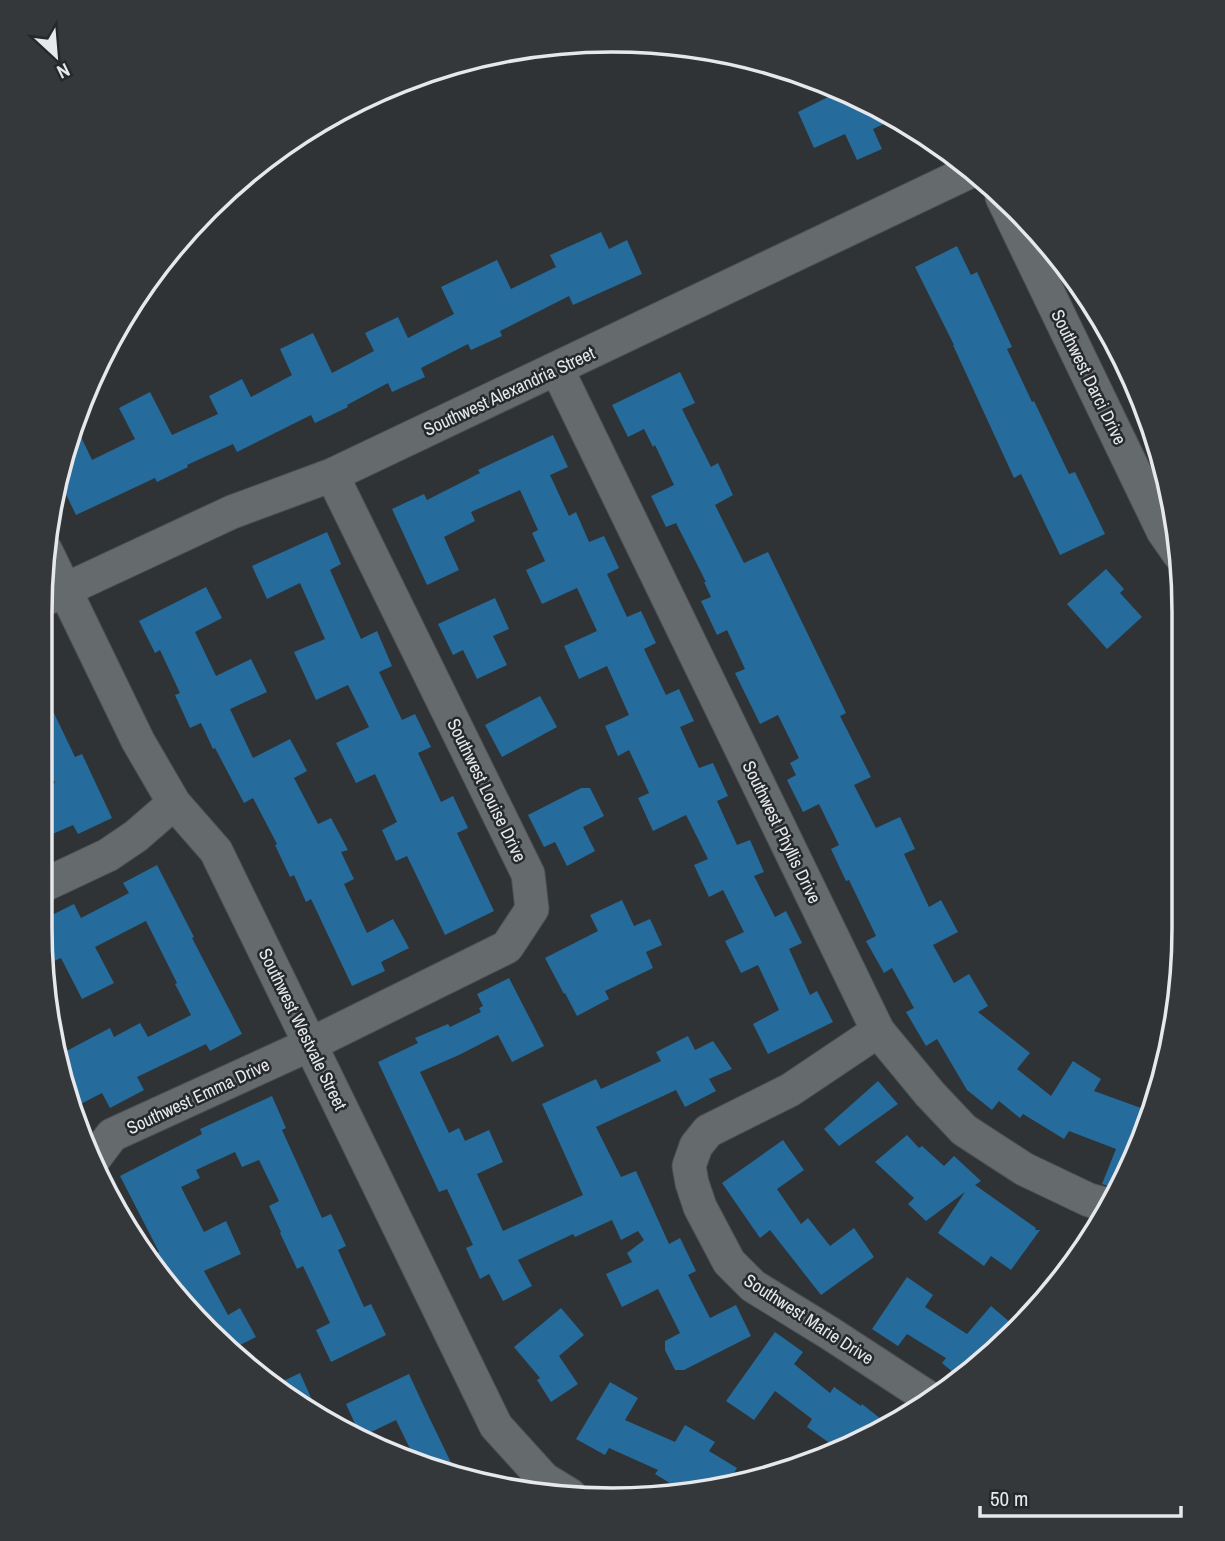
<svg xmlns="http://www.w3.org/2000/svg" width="1225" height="1541" font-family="'Archivo Narrow',sans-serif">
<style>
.building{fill:#256b9b}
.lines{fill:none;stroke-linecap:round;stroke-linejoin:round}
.minor-casing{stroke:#4d5053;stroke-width:35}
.minor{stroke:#656a6d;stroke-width:33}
.labels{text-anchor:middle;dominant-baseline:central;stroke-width:5;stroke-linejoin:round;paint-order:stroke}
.street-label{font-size:18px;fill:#e6e8eb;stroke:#25292c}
.rim{fill:none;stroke:#e6e8eb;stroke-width:3.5}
</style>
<rect width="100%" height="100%" fill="#2f3336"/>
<!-- building -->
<path class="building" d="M 821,83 L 866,99 L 897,118 L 873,129 L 882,149 L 857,160 L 845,134 L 814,148 L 798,112 L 828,97 Z
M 601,232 L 609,249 L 627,240 L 642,274 L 573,305 L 569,296 L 500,331 L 502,336 L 471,350 L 468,344 L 421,368 L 425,377 L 392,392 L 388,383 L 347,405 L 348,407 L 315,423 L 311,415 L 237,452 L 233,444 L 187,465 L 188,467 L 157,482 L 155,478 L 76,515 L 60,482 L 71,428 L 74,422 L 92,460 L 135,439 L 119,408 L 150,392 L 172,435 L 218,414 L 209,396 L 242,379 L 251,397 L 292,375 L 280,349 L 313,333 L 332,373 L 374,351 L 365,333 L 398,317 L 408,338 L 454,314 L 441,287 L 497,260 L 511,289 L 556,267 L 550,255 Z
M 957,246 L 971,275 L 977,272 L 1012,347 L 1007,349 L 1032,402 L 1034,401 L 1069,474 L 1075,472 L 1105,534 L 1060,555 L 1021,474 L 1014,478 L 953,345 L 954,345 L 915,267 Z
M 680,372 L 695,403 L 682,409 L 711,467 L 718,463 L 733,495 L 715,505 L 744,563 L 768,552 L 846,713 L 840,716 L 871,777 L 854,785 L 876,828 L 900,817 L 915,849 L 904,854 L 929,907 L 941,900 L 958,932 L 933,945 L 954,983 L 969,974 L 988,1006 L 978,1012 L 1030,1053 L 1017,1069 L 1051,1096 L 1073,1061 L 1101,1079 L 1094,1091 L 1152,1112 L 1141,1148 L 1117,1189 L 1102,1184 L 1116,1149 L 1069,1131 L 1064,1139 L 1023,1114 L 1020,1118 L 999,1101 L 992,1110 L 967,1090 L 937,1039 L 926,1046 L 906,1012 L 914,1008 L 892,968 L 884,973 L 866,941 L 876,936 L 849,880 L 846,881 L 831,849 L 839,845 L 819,804 L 803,812 L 787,780 L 796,775 L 790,763 L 799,758 L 778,715 L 760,724 L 735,673 L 745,669 L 727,630 L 717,635 L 701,601 L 711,597 L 704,582 L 706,582 L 676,523 L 666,527 L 651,496 L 674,485 L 655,445 L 653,447 L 644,429 L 628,437 L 612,405 Z
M 553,435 L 568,467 L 550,475 L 569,516 L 576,512 L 589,542 L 604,536 L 619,568 L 607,574 L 627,617 L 641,611 L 656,643 L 644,649 L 666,695 L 679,689 L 694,721 L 680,727 L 699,768 L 713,763 L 728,796 L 717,801 L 737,845 L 750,840 L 764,872 L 754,876 L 775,917 L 786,911 L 802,943 L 789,949 L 810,995 L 817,991 L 833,1022 L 768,1054 L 753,1024 L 779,1010 L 758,965 L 741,973 L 725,941 L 744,932 L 723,890 L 709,897 L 694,865 L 708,859 L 686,815 L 653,831 L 638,798 L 649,793 L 629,750 L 618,756 L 605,726 L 629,715 L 607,666 L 579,679 L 564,646 L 597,631 L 577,588 L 542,604 L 526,570 L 545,561 L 532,533 L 538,530 L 520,490 L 471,512 L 475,521 L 444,537 L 459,570 L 427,585 L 392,509 L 424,494 L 427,500 L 480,473 L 478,470 Z
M 327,532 L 341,564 L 330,570 L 361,639 L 377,631 L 392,666 L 379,672 L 402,720 L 415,714 L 431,747 L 418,753 L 441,802 L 453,796 L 468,828 L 457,833 L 494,911 L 445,935 L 407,856 L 396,861 L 382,830 L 397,822 L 375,774 L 356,783 L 336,743 L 369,727 L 348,685 L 316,700 L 294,652 L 325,639 L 300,583 L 267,599 L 252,566 Z
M 1106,569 L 1124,589 L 1120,593 L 1142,617 L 1107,649 L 1067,604 Z
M 206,587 L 222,618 L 195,632 L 216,676 L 251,659 L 267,692 L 230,709 L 253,758 L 290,739 L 307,771 L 294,778 L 318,824 L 331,818 L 348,850 L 341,852 L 354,879 L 344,884 L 367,933 L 393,919 L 409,948 L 381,962 L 385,971 L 352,986 L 311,899 L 306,902 L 294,875 L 290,877 L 275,845 L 277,844 L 253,798 L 244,803 L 215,748 L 213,749 L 201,723 L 190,728 L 175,695 L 180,693 L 160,650 L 155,653 L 139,621 Z
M 495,598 L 509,629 L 493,636 L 507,665 L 477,679 L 463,650 L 453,655 L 438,624 Z
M 41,686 L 75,757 L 82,754 L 112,818 L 78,834 L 73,825 L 48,836 L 41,820 L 41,803 L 49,799 L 44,788 L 55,783 L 41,753 Z
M 540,696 L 557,727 L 502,757 L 485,725 Z
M 581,788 L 590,788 L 604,816 L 583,827 L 595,851 L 567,866 L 555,842 L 544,847 L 528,815 Z
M 157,865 L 194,937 L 192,938 L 242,1034 L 210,1051 L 206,1044 L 137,1077 L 144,1090 L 110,1108 L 102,1093 L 73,1108 L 60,1076 L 57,1056 L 110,1028 L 114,1037 L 140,1023 L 148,1037 L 191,1015 L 175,984 L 177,983 L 146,921 L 95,947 L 114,983 L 82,999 L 61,958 L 45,965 L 40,921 L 74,904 L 81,918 L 129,893 L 123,883 Z
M 622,900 L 634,926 L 650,919 L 662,945 L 646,952 L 653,968 L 605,991 L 609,999 L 577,1016 L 565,993 L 564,994 L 545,958 L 598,931 L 590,915 Z
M 509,978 L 544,1046 L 512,1062 L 498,1035 L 459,1055 L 420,1072 L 449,1133 L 459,1128 L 465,1141 L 489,1130 L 503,1162 L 477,1174 L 503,1231 L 583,1195 L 542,1104 L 596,1079 L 601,1089 L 661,1061 L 656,1052 L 688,1036 L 695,1050 L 713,1041 L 732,1069 L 709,1079 L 716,1091 L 685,1107 L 676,1090 L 596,1127 L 621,1177 L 636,1171 L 669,1244 L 680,1238 L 696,1271 L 688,1275 L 710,1318 L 736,1305 L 751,1336 L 684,1370 L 675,1370 L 665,1350 L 665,1341 L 680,1333 L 658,1289 L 622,1307 L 606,1274 L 632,1262 L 627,1253 L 644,1240 L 638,1231 L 621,1240 L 612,1220 L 575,1237 L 573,1234 L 518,1260 L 532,1286 L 503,1301 L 489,1274 L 480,1279 L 466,1248 L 473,1245 L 447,1189 L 439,1192 L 378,1062 L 418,1043 L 415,1038 L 448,1024 L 450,1027 L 481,1012 L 479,1008 L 483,1006 L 477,994 Z
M 878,1081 L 898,1104 L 839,1146 L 824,1129 Z
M 272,1096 L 286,1128 L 282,1130 L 322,1218 L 331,1214 L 346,1246 L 338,1250 L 364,1307 L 371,1304 L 386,1335 L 331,1362 L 316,1330 L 330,1323 L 303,1266 L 297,1269 L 280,1233 L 281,1232 L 269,1206 L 279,1201 L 259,1160 L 242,1167 L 235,1152 L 196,1170 L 200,1178 L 181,1187 L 204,1232 L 226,1221 L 241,1254 L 204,1271 L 228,1315 L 240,1308 L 256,1337 L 230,1350 L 208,1333 L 186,1304 L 175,1284 L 171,1286 L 149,1257 L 159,1252 L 120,1176 L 202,1134 L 200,1129 Z
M 907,1135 L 919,1148 L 922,1146 L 944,1166 L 954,1156 L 981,1181 L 975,1185 L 1036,1228 L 1035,1230 L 1040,1230 L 1011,1270 L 991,1256 L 984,1266 L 938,1233 L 965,1192 L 926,1221 L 908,1204 L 914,1198 L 875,1162 Z
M 783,1140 L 804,1170 L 777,1189 L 801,1224 L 808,1218 L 830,1246 L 854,1228 L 874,1257 L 821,1295 L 770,1230 L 760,1238 L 722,1183 Z
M 907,1277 L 933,1295 L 925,1307 L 967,1334 L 991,1306 L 1018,1329 L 990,1359 L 961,1379 L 942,1363 L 946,1358 L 907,1334 L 898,1346 L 872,1329 Z
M 561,1308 L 584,1335 L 559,1356 L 578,1384 L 551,1402 L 537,1380 L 540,1378 L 514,1347 Z
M 775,1332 L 803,1352 L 794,1364 L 830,1393 L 834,1387 L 861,1406 L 862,1404 L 891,1427 L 838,1449 L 807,1427 L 812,1419 L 775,1391 L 754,1420 L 726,1401 Z
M 300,1373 L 321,1420 L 275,1385 Z
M 409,1374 L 427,1413 L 459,1479 L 416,1461 L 396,1420 L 361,1437 L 346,1404 Z
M 610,1382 L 638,1398 L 625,1420 L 675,1442 L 685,1425 L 715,1442 L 709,1451 L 737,1468 L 726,1486 L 683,1491 L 655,1474 L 658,1470 L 609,1448 L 605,1455 L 576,1439 Z"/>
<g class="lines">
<!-- minor casing -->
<g class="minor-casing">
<path id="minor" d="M 1002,197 L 1163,531 L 1179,554
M 557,369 L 878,1031 L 930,1094 L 964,1130 L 1024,1169 L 1089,1200 L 1108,1205
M 46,551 L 138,741 L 174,803 L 216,851 L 496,1426 L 544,1479 L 570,1495
M 41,601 L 232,512 L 332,475 L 973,170
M 40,887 L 108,855 L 136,836 L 174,803
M 878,1031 L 790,1090 L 708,1131 L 696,1146 L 689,1166 L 692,1183 L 700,1207 L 729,1262 L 753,1286 L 831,1334 L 932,1400
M 94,1159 L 112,1135 L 311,1044 L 507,947 L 532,909 L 528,874 L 332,475"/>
</g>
<!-- minor -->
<use href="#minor" class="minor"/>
</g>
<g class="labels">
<!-- street labels -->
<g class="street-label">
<text transform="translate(1089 377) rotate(64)">Southwest Darci Drive</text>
<text transform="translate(509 391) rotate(-25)">Southwest Alexandria Street</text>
<text transform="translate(487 790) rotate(64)">Southwest Louise Drive</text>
<text transform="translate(782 832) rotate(64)">Southwest Phyllis Drive</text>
<text transform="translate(303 1029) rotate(64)">Southwest Westvale Street</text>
<text transform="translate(198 1096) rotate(-25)">Southwest Emma Drive</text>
<text transform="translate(809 1319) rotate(33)">Southwest Marie Drive</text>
</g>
</g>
<!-- crop -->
<path d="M0 0H1225V1541H0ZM612 52H612A560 560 0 0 1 1172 612V928A560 560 0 0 1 612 1488H612A560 560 0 0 1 52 928V612A560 560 0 0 1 612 52Z" fill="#34383b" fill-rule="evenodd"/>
<path class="rim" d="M612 52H612A560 560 0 0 1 1172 612V928A560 560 0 0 1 612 1488H612A560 560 0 0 1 52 928V612A560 560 0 0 1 612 52Z"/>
<!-- north arrow -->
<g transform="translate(56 56) rotate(154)" stroke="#25292c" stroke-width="5" paint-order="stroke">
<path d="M0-5L12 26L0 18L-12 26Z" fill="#e6e8eb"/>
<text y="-10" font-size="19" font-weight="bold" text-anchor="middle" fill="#e6e8eb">N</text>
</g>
<!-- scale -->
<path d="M980 1506v10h201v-10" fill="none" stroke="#e6e8eb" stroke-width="3.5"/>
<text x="990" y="1506" font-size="21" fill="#e6e8eb" stroke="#25292c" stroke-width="5" paint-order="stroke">50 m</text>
</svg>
